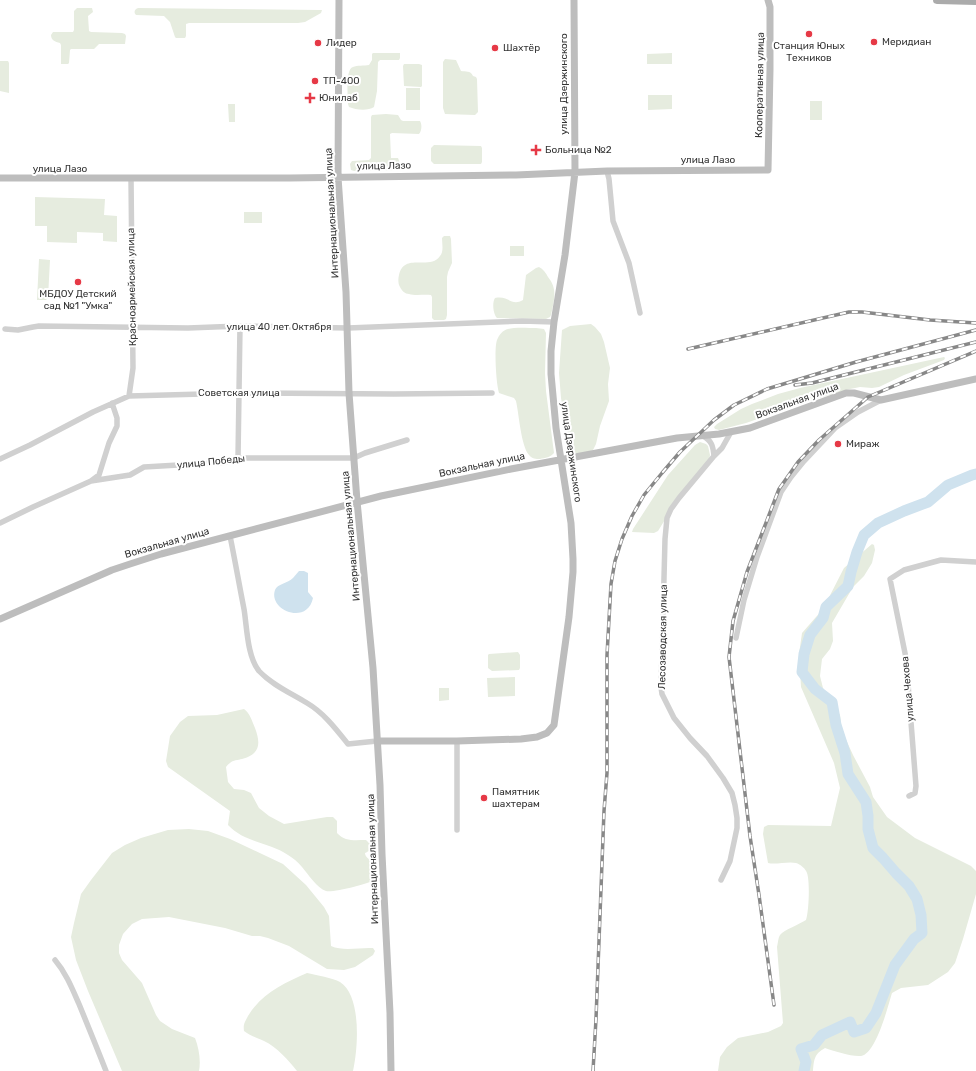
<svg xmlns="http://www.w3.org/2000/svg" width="976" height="1071" font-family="Rubik,sans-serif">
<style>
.green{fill:#e6ecdf}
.water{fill:#cfe2ee}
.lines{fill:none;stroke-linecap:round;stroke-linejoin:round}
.river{stroke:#cfe2ee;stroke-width:11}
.street{stroke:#d0d0d0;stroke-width:5.5}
.secondary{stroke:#bdbdbd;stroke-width:7}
.primary{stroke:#ababab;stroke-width:8}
.rail-casing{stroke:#888;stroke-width:3.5}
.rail{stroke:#fff;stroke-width:2;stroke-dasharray:6;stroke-linecap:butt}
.poi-dot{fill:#e63946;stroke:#fff;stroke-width:1.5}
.labels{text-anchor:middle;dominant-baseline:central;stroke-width:4;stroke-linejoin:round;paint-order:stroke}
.poi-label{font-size:10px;fill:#333;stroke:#fff;text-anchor:start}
.street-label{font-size:10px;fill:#333;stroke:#fff}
</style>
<rect width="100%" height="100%" fill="#fff"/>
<!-- green -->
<path class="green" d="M 77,8 L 92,8 L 93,12 L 88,16 L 89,31 L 91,32 L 122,33 L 125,34 L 126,36 L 125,44 L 99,44 L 94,49 L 71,49 L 70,50 L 69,63 L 68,64 L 61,64 L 61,45 L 60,43 C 55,42 51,40 51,35 L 53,32 L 73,32 L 74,30 L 74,11 Z
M 138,8 L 320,10 L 322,10 L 321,13 L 305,22 L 298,23 L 189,23 L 186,24 L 186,36 L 185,38 L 176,38 L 175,37 L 170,22 L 164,16 L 136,15 C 134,13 134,11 136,9 Z
M 373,53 L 400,53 L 400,58 L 399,60 L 380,60 L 378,62 L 377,91 L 374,107 C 368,111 356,110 349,107 L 348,104 C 348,97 345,69 353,67 C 357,65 364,66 369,65 L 372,60 L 372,54 Z
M 672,53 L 672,64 L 647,64 L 647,54 Z
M 445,59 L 456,60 L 461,71 C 466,72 470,70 473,76 L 476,77 L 477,79 L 478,112 L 475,115 L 445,114 L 443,108 L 443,62 Z
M 0,61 L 8,61 L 9,63 L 9,93 L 0,91 Z
M 404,64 L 419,64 L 422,65 L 422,86 L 421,87 L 404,86 L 403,66 Z
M 406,88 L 420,88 L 420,110 L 406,110 Z
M 648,95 L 672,95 L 672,109 L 648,110 Z
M 810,101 L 822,101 L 822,120 L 810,120 Z
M 228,104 L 235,104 L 235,122 L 229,122 Z
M 386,114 L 398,115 L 401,120 L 403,121 L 420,121 C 422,124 422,131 419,134 L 392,133 L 390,134 L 391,158 L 398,158 C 400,162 400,166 398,170 L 354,171 L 351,170 L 350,164 L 352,161 L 369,160 L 371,158 L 371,117 L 372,115 Z
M 434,145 L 481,146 L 482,148 L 482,162 L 481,164 L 434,164 L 431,161 L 431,148 Z
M 35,197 L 105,199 L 104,215 L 117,216 L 117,242 L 103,241 L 103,233 L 77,232 L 77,243 L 47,242 L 47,226 L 35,226 Z
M 244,212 L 262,212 L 262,223 L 244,223 Z
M 444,236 L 450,236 L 451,239 L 452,263 L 448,272 L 447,277 L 447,315 L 446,319 L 444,320 L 434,320 L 432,318 L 432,297 L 431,295 C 424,294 416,296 409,294 C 405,294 402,291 400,287 C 398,284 398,279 399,275 C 404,252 430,271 440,256 C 444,251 442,244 442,238 Z
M 510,246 L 524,246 L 524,256 L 510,256 Z
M 39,259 L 50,260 L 48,298 L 46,300 L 37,300 Z
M 539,267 C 543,269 546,273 548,277 C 558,289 554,300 551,315 L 550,317 L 546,319 L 497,318 C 493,314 492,302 495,298 C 509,295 511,307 523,300 L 526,275 L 536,268 Z
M 591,324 L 595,327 L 601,334 L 604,342 L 610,368 L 608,384 L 609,401 L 600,426 L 596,444 L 593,450 C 587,453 579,454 572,453 L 569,446 L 561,398 L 559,373 L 562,330 L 570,326 Z
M 536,328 L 544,329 L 546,333 L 545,373 L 546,391 L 554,453 C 551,457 545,458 540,459 C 536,459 532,459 529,455 C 521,446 519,414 516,401 L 514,398 L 499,393 C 496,383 494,348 497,340 C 499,335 503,330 508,329 C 514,327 529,328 536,328 Z
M 944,357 L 945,358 L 944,360 L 904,375 L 879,387 L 872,388 L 860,387 L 850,389 L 803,403 L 746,423 L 719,430 L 715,429 L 714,427 L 717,424 L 741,409 L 752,404 L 778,394 L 800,388 Z
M 700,442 L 706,444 L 708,446 L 710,455 L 709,462 L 679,497 L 658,531 L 654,533 L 632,532 L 633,529 L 668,475 L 695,445 Z
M 872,544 L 874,545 L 875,550 L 872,563 L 864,576 L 853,587 L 832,623 L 833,641 L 830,649 L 822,659 L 820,676 L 823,688 L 840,715 L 842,731 L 853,755 L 870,787 L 873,797 L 887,817 L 915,838 L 971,866 L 976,871 L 976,894 L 963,939 L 955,963 L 948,972 L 928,985 L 901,988 L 892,993 C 888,1006 876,1054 861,1056 C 852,1057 834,1051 825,1048 C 814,1054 814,1060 813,1071 L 718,1071 L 720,1057 L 727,1047 L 738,1038 L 768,1032 L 781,1026 L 783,1023 L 777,947 C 778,943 778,938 780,935 C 784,930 800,924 806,920 C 809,911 810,881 807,873 C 806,869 800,864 796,863 C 788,861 776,865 768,863 L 763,834 L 764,827 L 768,825 L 831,826 L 840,788 L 834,763 L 801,687 L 799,654 L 802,633 L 823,609 L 844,568 Z
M 518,652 L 520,655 L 520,668 L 519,670 L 492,671 L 488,668 L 488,655 L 489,654 Z
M 515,677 L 515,696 L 488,697 L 487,678 Z
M 439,688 L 449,688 L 449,700 L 439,701 Z
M 244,709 C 250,713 252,721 255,728 C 261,744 260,754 242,759 C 238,760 233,760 230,763 C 228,764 227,766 226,767 L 228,782 L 234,789 L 244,790 L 251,793 L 259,808 L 269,816 L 284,824 L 327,817 L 333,817 L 337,821 L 337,833 C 345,842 355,840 366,840 L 370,844 C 371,849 370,851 365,853 C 365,857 370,861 375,861 C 378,866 378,874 376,879 C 370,884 332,893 326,891 C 317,888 308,874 302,867 C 298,862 293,858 288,855 C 269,842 245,843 228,825 L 230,811 L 168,767 L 166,761 L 170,736 L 180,722 L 188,716 L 217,715 Z
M 189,829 L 208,831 L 230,839 L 283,864 L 306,885 L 324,907 L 329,916 L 331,946 C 342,951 357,948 369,948 L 373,948 L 375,951 L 373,955 L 355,967 L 344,970 L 327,969 L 289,946 L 268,938 L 260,936 L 252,936 L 225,928 L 169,917 L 142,919 L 132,924 L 123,934 L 119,945 L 119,953 L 122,960 L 142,983 L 156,1015 L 160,1021 L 172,1029 L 195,1038 C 199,1048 201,1061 199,1071 L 122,1071 L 88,991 L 76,960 L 71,937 L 74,923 L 81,894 L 91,880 L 112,853 L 125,845 L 141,838 L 168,830 Z
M 307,973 C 316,975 333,978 340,982 C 362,996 358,1049 353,1071 L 297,1071 C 288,1060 277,1047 264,1041 C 256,1037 250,1036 244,1031 C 243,1024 245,1022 248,1016 C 261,994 284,983 307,973 Z"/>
<!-- water -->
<path class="water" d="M 299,571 L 304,571 L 308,573 L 308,592 L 313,598 C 307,626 268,610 275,590 C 277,584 288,583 293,578 C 295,576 297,573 299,571 Z"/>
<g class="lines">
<!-- river -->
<path class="river" d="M 804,1071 L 806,1062 L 801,1049 L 814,1045 L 822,1035 L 850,1022 L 854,1032 L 866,1028 L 876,1013 L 895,965 L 914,939 L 922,933 L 921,915 L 917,899 L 909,886 L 896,873 L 883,858 L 873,848 L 868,829 L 868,816 L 866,802 L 848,774 L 845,753 L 836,725 L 832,702 L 815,689 L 802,672 L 804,654 L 810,635 L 823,618 L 826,607 L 848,586 L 851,572 L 857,552 L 864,535 L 878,523 L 904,511 L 928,502 L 948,485 L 972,475 L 976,474"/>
<!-- street -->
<path class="street" d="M 607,171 L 609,179 L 613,221 L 629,263 L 640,313
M 5,329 L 18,330 L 33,327 L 39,326 L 188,328 L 240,326 L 348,328 L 522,321 L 554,322
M 129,396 L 133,368 L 131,178
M 703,436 C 712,441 713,446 714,456 L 679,498 L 671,509 L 667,518 L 665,539 L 663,617 L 661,687 L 662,694 L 674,718 L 690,738 L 707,756 L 723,778 L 732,793 L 735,805 L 737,818 L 737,828 L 730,861 L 721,880
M 714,456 L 722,448 L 731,432
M 238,458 L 240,326
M 0,459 L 30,445 L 93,412 L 129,396 L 240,393 L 394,394 L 492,393
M 91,481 L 99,475 L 109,443 L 117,426 L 117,418 L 112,403
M 0,523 L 33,507 L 91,481 L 130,475 L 144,467 L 230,462 L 238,458 L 354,458 L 365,453 L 407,440
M 230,536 C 235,560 239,584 244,609 C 247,627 247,656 259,671 C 272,685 291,693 307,703 C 324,713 336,729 348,744 L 377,741
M 736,638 L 744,600 L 757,557 L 781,492 L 791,477 L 804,461 L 835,428 L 858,412 L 881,400
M 457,741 L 457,830
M 909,796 L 915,793 L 916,786 L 906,658 L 890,579 L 904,570 L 941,560 L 976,562
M 55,960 C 66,973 72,988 79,1004 C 88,1026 97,1048 106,1071"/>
<!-- secondary -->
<path class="secondary" d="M 339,0 L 338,177 L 346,292 L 349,393 L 357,501 L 373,668 L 380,785 L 382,854 L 390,1013 L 391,1071
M 0,178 L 290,178 L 516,175 L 607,171 L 768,170 L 770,69 L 770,7 L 768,0
M 0,619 L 112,570 L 130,564 L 161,554 L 381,496 L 511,469 L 650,443 L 677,438 L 719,434 L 750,428 L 846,393 L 854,393 L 881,400 L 976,379
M 377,741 L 457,741 L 521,739 L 537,737 L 547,733 L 554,725 L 569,617 L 573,572 L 573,559 L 571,523 L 556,428 L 551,374 L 551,351 L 554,322 L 565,255 L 575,172 L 574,0"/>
<!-- primary -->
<path class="primary" d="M 937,0 L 976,1"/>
<!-- rail casing -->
<g class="rail-casing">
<path id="rail" d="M 688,349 L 849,312 L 862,312 L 930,320 L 976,323
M 795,385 L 812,383 L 976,342
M 774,1005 L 759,895 L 750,836 L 729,657 L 733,621 L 747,572 L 779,489 L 798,462 L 819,440 L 868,397 L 976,351
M 593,1071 L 596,1019 L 604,811 L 607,773 L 607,655 L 611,584 L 615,561 L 622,539 L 632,516 L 644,495 L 662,473 L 680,452 L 714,420 L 734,405 L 767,389 L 856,362 L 976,330"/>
</g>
<!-- rail -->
<use href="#rail" class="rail"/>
</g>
<!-- markers -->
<g class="poi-dot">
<circle cx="809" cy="34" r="4"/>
<circle cx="874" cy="42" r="4"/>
<circle cx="318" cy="43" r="4"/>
<circle cx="495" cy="48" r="4"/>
<circle cx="315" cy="81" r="4"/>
<path d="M308 92h4v4h4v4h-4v4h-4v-4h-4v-4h4z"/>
<path d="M534 144h4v4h4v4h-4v4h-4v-4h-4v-4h4z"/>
<circle cx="78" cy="282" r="4"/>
<circle cx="838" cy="444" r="4"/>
<circle cx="484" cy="798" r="4"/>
</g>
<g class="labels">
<!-- poi labels -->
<g class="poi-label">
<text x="882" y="42">Меридиан</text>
<text x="326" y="43">Лидер</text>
<text x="809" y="46" text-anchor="middle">Станция Юных<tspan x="809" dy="12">Техников</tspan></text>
<text x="503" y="48">Шахтёр</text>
<text x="323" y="81">ТП-400</text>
<text x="319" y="98">Юнилаб</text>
<text x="545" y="150">Больница №2</text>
<text x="78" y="294" text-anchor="middle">МБДОУ Детский<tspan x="78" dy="12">сад №1 "Умка"</tspan></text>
<text x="846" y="444">Мираж</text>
<text x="492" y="792">Памятник<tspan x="492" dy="12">шахтерам</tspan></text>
</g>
<!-- street labels -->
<g class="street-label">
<text transform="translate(564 84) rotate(-90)">улица Дзержинского</text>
<text transform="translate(760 85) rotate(-89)">Кооперативная улица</text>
<text x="708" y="160">улица Лазо</text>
<text transform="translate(384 166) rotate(-1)">улица Лазо</text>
<text x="60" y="169">улица Лазо</text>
<text transform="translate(332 213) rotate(-93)">Интернациональная улица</text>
<text transform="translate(132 287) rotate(-91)">Красноармейская улица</text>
<text x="279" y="327">улица 40 лет Октября</text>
<text x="239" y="393">Советская улица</text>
<text transform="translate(797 401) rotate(-20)">Вокзальная улица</text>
<text transform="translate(571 452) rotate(82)">улица Дзержинского</text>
<text transform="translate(211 462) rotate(-6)">улица Победы</text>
<text transform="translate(482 465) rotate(-12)">Вокзальная улица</text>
<text transform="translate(351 536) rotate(-95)">Интернациональная улица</text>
<text transform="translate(167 543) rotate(-16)">Вокзальная улица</text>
<text transform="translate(663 637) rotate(-89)">Лесозаводская улица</text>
<text transform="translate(908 689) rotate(-95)">улица Чехова</text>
<text transform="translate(373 859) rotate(-92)">Интернациональная улица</text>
</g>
</g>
</svg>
